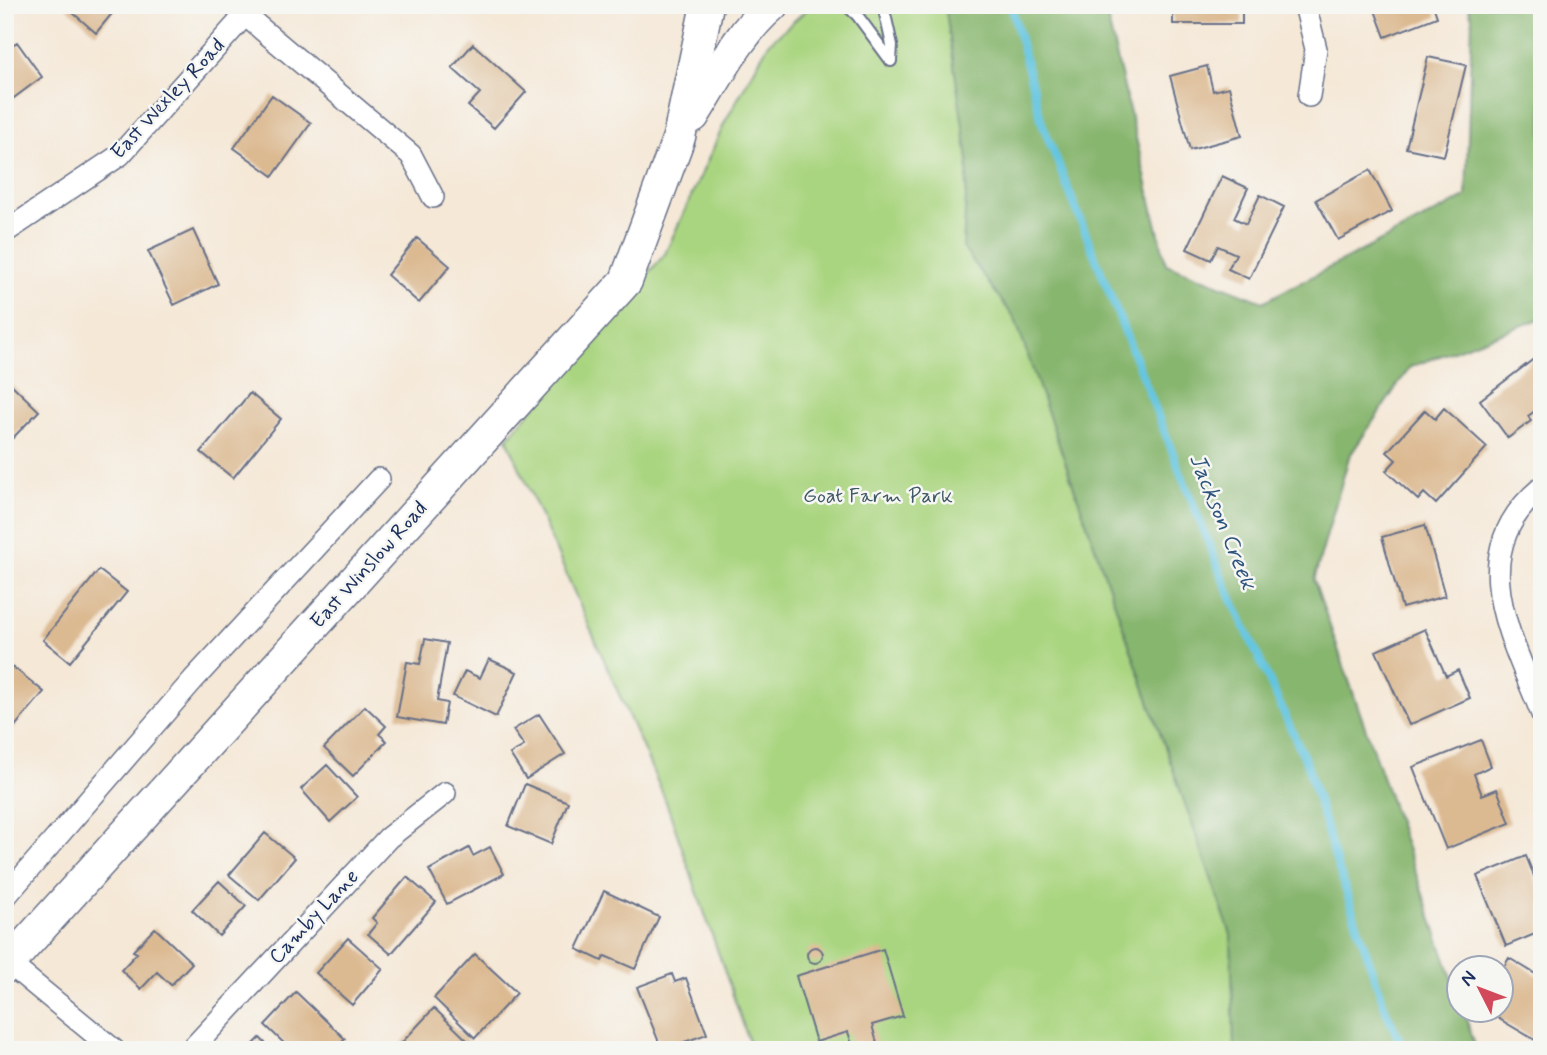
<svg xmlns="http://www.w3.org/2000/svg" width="1547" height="1055" font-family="Mynerve,sans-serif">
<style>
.green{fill:#aad580;stroke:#62826f;stroke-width:2}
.forest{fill:#87b66e;stroke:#517266;stroke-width:2}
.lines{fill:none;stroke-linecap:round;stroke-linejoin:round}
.stream{stroke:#62c5e0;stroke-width:8}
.building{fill:#dbb991}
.lane-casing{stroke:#677088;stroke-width:14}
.street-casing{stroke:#677088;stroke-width:24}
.secondary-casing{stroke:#677088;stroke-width:35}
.lane{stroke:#fff;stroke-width:10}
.street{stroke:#fff;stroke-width:21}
.secondary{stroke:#fff;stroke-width:32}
.labels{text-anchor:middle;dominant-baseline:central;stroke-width:5;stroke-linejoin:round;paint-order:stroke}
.street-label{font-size:21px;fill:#1b2f5e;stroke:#f6f6f2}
.park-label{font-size:21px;fill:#3f5866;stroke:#f6f6f2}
.water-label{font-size:23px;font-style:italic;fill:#2d547e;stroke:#f6f6f2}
</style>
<rect width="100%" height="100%" fill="#f6f6f2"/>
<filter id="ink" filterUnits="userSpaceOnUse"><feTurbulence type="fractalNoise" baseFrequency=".0143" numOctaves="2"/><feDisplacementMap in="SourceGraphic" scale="14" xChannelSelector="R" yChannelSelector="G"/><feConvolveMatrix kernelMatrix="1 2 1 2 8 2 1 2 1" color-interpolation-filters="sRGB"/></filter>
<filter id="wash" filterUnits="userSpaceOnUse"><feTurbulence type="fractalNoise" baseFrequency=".00686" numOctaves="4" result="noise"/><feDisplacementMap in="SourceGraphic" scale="28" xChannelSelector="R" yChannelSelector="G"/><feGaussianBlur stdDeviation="1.57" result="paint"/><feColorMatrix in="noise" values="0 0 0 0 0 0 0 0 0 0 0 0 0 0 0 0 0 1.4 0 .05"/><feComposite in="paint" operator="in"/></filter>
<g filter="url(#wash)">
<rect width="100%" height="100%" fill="#f5e8d7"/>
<!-- green -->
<path class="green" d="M 812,5 L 1040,5 L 1442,1050 L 752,1050 L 665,799 L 507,439 L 665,254 L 725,122 L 769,43 Z"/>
<!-- forest -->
<path class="forest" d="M 945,5 L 1106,5 L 1106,12 L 1166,264 L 1263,302 L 1466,197 L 1472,18 L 1468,5 L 1538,5 L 1542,9 L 1542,318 L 1410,367 L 1349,457 L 1314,580 L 1459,998 L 1460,1010 L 1463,1010 L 1477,1050 L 1234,1050 L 1231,935 L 1015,319 L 963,248 L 968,160 Z"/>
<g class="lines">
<!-- stream -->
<path class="stream" d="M 1011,5 L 1042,123 L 1222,577 L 1307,764 L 1335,858 L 1386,1011 L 1404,1050"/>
</g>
<g id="blocks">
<!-- building -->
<path class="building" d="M 64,5 L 119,5 L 96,33 Z
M 1173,5 L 1242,5 L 1242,24 L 1173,24 Z
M 1373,5 L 1433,5 L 1437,17 L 1385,37 Z
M 17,42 L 42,77 L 7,103 L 5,50 Z
M 473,44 L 526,92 L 494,128 L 468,106 L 480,93 L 452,68 Z
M 1428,57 L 1466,65 L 1444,156 L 1406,148 Z
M 1207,66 L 1213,91 L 1229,87 L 1242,136 L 1190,150 L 1170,76 Z
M 272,95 L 311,123 L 273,176 L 234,148 Z
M 1370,170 L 1392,211 L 1338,240 L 1316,200 Z
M 1222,176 L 1248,188 L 1234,218 L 1246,224 L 1260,195 L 1284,207 L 1249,279 L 1228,269 L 1236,254 L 1218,246 L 1211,260 L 1187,249 Z
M 193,230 L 218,284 L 174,305 L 148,251 Z
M 417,238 L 450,266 L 419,303 L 387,275 Z
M 1539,355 L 1542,359 L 1542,406 L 1528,416 L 1531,421 L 1508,438 L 1480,400 Z
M 8,381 L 39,411 L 5,446 L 5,384 Z
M 250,393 L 281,419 L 233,478 L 201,452 Z
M 1444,408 L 1487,447 L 1436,504 L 1424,493 L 1418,500 L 1386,471 L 1396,460 L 1387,452 L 1425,410 L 1435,419 Z
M 1425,525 L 1445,596 L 1402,608 L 1382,537 Z
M 99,570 L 127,592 L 70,662 L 43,640 Z
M 1425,629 L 1446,676 L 1458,670 L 1470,698 L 1409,725 L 1376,651 Z
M 425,639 L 447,643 L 437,701 L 447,703 L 443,725 L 397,717 L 407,662 L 420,664 Z
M 489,659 L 517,672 L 496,717 L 453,696 L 465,671 L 480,678 Z
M 13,667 L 44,692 L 5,738 L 5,677 Z
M 365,706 L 386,726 L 379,734 L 387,741 L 353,776 L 324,748 Z
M 539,714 L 565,754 L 526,779 L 510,754 L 524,746 L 513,730 Z
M 1481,740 L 1491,766 L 1474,774 L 1482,795 L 1497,789 L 1510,823 L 1446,849 L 1413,767 Z
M 327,765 L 357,797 L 330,822 L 301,789 Z
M 525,784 L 568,802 L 551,844 L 508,826 Z
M 265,833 L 295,858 L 259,900 L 229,875 Z
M 490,847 L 504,874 L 447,904 L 429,870 L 469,848 L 473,856 Z
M 1526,856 L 1542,896 L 1542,931 L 1506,946 L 1477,876 Z
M 407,877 L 436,902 L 391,954 L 368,934 L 377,923 L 372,918 Z
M 219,881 L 246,906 L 219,936 L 192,910 Z
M 604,891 L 659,917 L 635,969 L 605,956 L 602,961 L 577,949 Z
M 155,928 L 192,963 L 171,985 L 157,972 L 141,989 L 121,970 L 137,953 L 133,951 Z
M 348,938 L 383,969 L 352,1005 L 316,973 Z
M807 955a8 8 0 1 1 16 0a8 8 0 1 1-16 0Z
M 883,949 L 903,1016 L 872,1025 L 877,1043 L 856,1050 L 854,1050 L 848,1032 L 816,1042 L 796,976 Z
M 475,954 L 517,993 L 475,1038 L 434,998 Z
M 1509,958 L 1542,978 L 1542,1044 L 1484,1010 L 1502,1010 L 1502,970 Z
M 672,974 L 675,982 L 686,978 L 707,1034 L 662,1050 L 637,987 Z
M 296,992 L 345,1039 L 335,1050 L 319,1050 L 316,1047 L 313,1050 L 291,1050 L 265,1025 Z
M 434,1008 L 468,1041 L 460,1050 L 395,1050 Z
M 260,1038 L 272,1050 L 248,1050 Z"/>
</g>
</g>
<g filter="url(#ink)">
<use href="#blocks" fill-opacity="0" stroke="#677088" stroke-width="2"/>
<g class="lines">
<!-- lane casing -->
<g class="lane-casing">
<path id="lane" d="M 846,5 L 857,15 L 891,61
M 883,5 L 892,45 L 891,61"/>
</g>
<!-- street casing -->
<g class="street-casing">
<path id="street" d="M 233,5 L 411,155 L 433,197
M 1305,5 L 1316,49 L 1309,96
M 5,232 L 120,155 L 254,5
M 1542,487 C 1461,554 1512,637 1542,714
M 5,897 L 193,680 L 379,479
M 5,960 L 114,1050
M 191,1050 L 388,838 L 445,793"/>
</g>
<!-- secondary casing -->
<g class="secondary-casing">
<path id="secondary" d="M 693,116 C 718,77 737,35 772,5
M 5,967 L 626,281 L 679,137 L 707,5"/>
</g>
<!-- lane -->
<use href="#lane" class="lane"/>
<!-- street -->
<use href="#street" class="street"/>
<!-- secondary -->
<use href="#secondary" class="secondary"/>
</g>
</g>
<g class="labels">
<!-- street labels -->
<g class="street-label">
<text transform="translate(168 99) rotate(-47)">East Wexley Road</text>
<text transform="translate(369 565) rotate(-48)">East Winslow Road</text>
<text transform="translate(314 917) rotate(-47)">Camby Lane</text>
</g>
<!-- park labels -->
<g class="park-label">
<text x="878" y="496">Goat Farm Park</text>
</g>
<!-- water labels -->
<g class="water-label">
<text transform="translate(1222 522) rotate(68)">Jackson Creek</text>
</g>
</g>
<!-- margin -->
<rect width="1547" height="1055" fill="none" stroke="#f6f6f2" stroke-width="28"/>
<!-- north arrow -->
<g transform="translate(1480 989) rotate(312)"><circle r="33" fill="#f6f6f2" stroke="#9ea6b7" stroke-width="2"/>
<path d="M0-5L12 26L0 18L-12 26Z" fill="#d1495b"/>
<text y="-10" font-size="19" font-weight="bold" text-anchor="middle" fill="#1b2f5e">N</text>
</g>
</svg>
